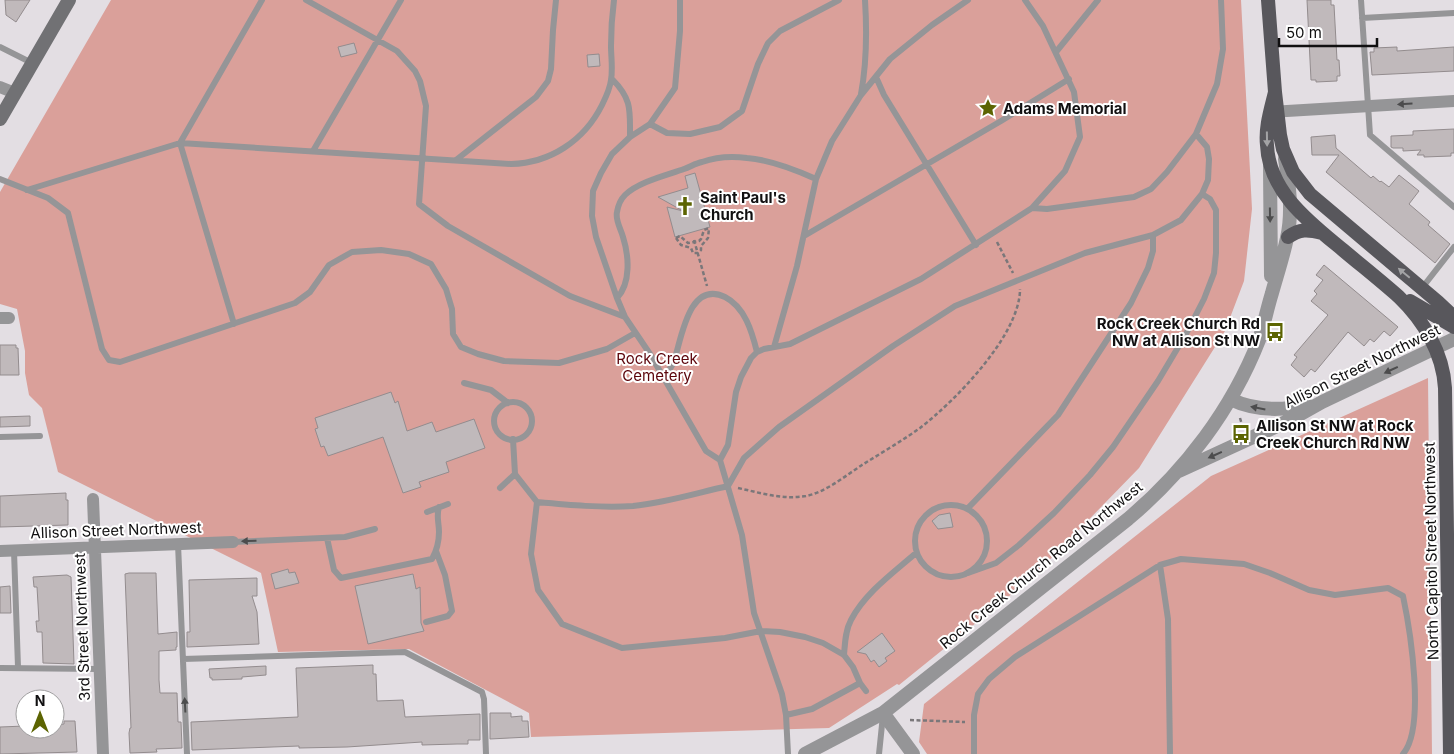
<svg xmlns="http://www.w3.org/2000/svg" width="1454" height="754" font-family="Inter,sans-serif">
<style>
.green{fill:#daa09a}
.building{fill:#c0b9bb;stroke:#938c8e}
.lines{fill:none;stroke-linecap:round;stroke-linejoin:round}
.path{stroke:#7a777a;stroke-width:2.5;stroke-dasharray:4 2.5;stroke-linecap:butt}
.service{stroke:#959597;stroke-width:6}
.minor{stroke:#959597;stroke-width:12}
.tertiary{stroke:#959597;stroke-width:14}
.secondary{stroke:#717174;stroke-width:14}
.primary{stroke:#58575c;stroke-width:14}
.oneway{fill:#4c4c4d}
.oneway2{fill:#a3a3a5}
.labels{text-anchor:middle;dominant-baseline:central;stroke-width:4;stroke-linejoin:round;paint-order:stroke}
.poi-label{font-size:15px;font-weight:bold;fill:#111011;stroke:#fff;text-anchor:start}
.park-label{font-size:15px;fill:#5c050b;stroke:#fff}
.street-label{font-size:15px;fill:#111011;stroke:#fff}
</style>
<rect width="100%" height="100%" fill="#e3dee3"/>
<!-- green -->
<path class="green" d="M 111,0 L 1241,0 L 1252,209 L 1244,281 L 1225,331 L 1139,468 L 1033,577 L 899,685 L 897,684 L 829,728 L 531,737 L 529,713 L 409,649 L 278,652 L 261,573 L 58,472 L 42,408 L 29,395 L 25,373 L 25,351 L 17,309 L 0,304 L 0,192 Z
M 1428,378 L 1432,754 L 927,754 L 919,742 L 924,704 L 1211,476 Z"/>
<!-- building -->
<path class="building" d="M 5,0 L 30,0 L 16,22 L 6,15 Z
M 1307,0 L 1331,0 L 1331,5 L 1334,5 L 1337,60 L 1339,60 L 1340,76 L 1337,76 L 1337,81 L 1316,82 L 1316,80 L 1311,80 Z
M 354,43 L 357,53 L 341,57 L 338,47 Z
M 1397,47 L 1397,51 L 1454,47 L 1454,71 L 1372,75 L 1370,52 L 1374,52 L 1374,48 Z
M 599,54 L 600,66 L 588,67 L 587,55 Z
M 1454,129 L 1454,153 L 1451,153 L 1451,156 L 1424,157 L 1424,155 L 1417,155 L 1421,150 L 1403,151 L 1403,148 L 1393,148 L 1391,147 L 1391,136 L 1413,135 L 1413,131 Z
M 1335,135 L 1336,148 L 1371,178 L 1373,176 L 1380,182 L 1381,181 L 1389,187 L 1399,175 L 1419,191 L 1409,204 L 1430,222 L 1428,225 L 1450,244 L 1435,263 L 1326,172 L 1339,155 L 1312,155 L 1311,137 Z
M 695,173 L 710,227 L 675,237 L 667,207 L 683,211 L 658,197 L 688,188 L 685,176 Z
M 1324,265 L 1398,327 L 1390,336 L 1384,331 L 1374,342 L 1370,339 L 1364,346 L 1348,332 L 1315,372 L 1311,369 L 1304,377 L 1291,365 L 1297,357 L 1294,355 L 1328,315 L 1311,301 L 1317,294 L 1314,291 L 1323,280 L 1316,275 Z
M 0,345 L 16,345 L 16,348 L 18,348 L 19,375 L 0,375 Z
M 391,392 L 395,403 L 398,401 L 407,431 L 432,422 L 436,432 L 474,419 L 485,448 L 446,462 L 449,472 L 419,482 L 421,487 L 403,493 L 383,437 L 328,456 L 324,446 L 321,447 L 315,429 L 318,428 L 315,418 Z
M 30,416 L 30,426 L 0,427 L 0,417 Z
M 66,493 L 66,500 L 68,500 L 68,525 L 0,527 L 0,496 Z
M 950,513 L 953,527 L 938,529 L 932,521 L 939,515 Z
M 288,569 L 289,573 L 295,572 L 299,583 L 275,589 L 271,574 Z
M 129,573 L 156,573 L 158,634 L 177,632 L 177,647 L 176,647 L 176,650 L 159,651 L 159,680 L 160,693 L 177,693 L 178,722 L 181,722 L 182,748 L 156,749 L 157,752 L 130,753 L 129,733 L 130,728 L 131,728 L 125,574 Z
M 413,574 L 416,589 L 420,587 L 421,623 L 424,631 L 368,644 L 355,586 Z
M 67,575 L 71,577 L 74,664 L 43,663 L 42,632 L 37,632 L 36,621 L 39,621 L 37,587 L 34,587 L 33,577 Z
M 257,578 L 257,596 L 252,596 L 257,612 L 259,644 L 187,647 L 187,632 L 190,632 L 189,580 Z
M 10,586 L 11,613 L 0,613 L 0,587 Z
M 882,633 L 895,651 L 885,658 L 887,661 L 879,667 L 874,660 L 871,662 L 866,654 L 857,652 Z
M 373,665 L 373,674 L 376,674 L 377,701 L 403,700 L 405,717 L 480,714 L 480,740 L 468,740 L 468,744 L 457,744 L 422,745 L 422,742 L 347,747 L 299,748 L 299,746 L 192,750 L 191,722 L 298,717 L 296,668 Z
M 266,666 L 266,675 L 242,677 L 242,679 L 212,680 L 212,678 L 210,678 L 209,669 Z
M 490,713 L 511,713 L 511,717 L 522,716 L 522,721 L 528,721 L 529,737 L 490,739 Z
M 64,721 L 75,721 L 77,752 L 0,754 L 0,727 L 25,726 L 25,729 L 55,729 L 55,725 L 64,724 Z"/>
<g class="lines">
<!-- path -->
<path class="path" d="M 676,238 L 681,245 L 691,248 L 693,253 L 698,253 L 701,250 L 701,246 L 708,238 L 709,228
M 676,238 L 680,236 L 688,243 L 699,241 L 701,239 L 704,230 L 709,228
M 694,240 L 707,286
M 997,242 L 1013,273
M 1240,418 L 1243,428
M 738,488 C 761,493 783,500 806,496 C 826,492 845,476 862,465 C 881,453 902,441 920,428 C 955,401 1020,335 1020,289
M 910,720 L 965,722"/>
<!-- service -->
<path class="service" d="M 306,0 L 397,51 L 415,71 L 420,81 L 426,106 L 419,204 L 448,226 L 570,296 L 625,317
M 680,0 L 680,31 L 675,88 L 650,124 L 630,137 L 612,154 L 601,173 L 593,191 L 592,216 L 596,237 L 617,298 L 625,317 L 650,354 L 706,451 L 720,460 L 742,535 L 754,613 L 782,694 L 786,715 L 788,754
M 1361,0 L 1370,135 L 1454,207
M 1362,18 L 1454,13
M 0,47 L 32,63
M 1056,52 L 1098,0
M 876,77 L 884,95 L 976,245
M 612,79 C 632,99 630,110 630,137
M 861,94 C 867,62 867,32 865,0
M 650,124 L 667,133 L 690,134 L 720,127 L 742,111 L 758,64 L 768,43 L 780,31 L 839,0
M 313,151 L 401,0
M 456,160 L 536,97 L 548,81 L 551,69 L 553,30 L 556,0
M 0,179 L 48,198 L 68,213 L 102,349 L 109,360 L 120,362 L 295,303 L 310,292 L 329,265 L 352,252 L 381,250 L 409,254 L 431,264 L 446,289 L 452,309 L 453,334 L 461,347 L 478,354 L 504,361 L 559,363 L 607,349 L 635,333
M 27,190 L 180,143 L 511,164 C 550,163 584,141 602,105 C 606,97 610,89 611,80 C 613,69 611,57 611,46 C 611,30 612,15 614,0
M 1032,208 L 1047,209 L 1134,197 L 1151,189 L 1167,172 L 1196,134 L 1217,84 L 1223,49 L 1221,0
M 804,236 L 1001,121 L 1069,79
M 1422,288 L 1454,247
M 617,298 C 631,283 629,256 623,237 C 621,229 615,220 617,212 C 618,206 621,199 625,195 C 638,182 667,175 684,169 C 690,167 696,163 702,162 C 716,157 732,156 747,158 C 771,160 794,169 816,179
M 234,324 L 180,143 L 262,0
M 774,347 L 797,266 L 816,179 L 832,141 L 861,95 L 890,59 L 932,25 L 968,0
M 663,376 C 667,373 670,369 673,364 C 681,344 687,279 725,297 C 745,307 752,332 757,352
M 464,383 L 491,390 L 508,403
M494 421a19 19 0 1 1 38 0a19 19 0 1 1-38 0Z
M 0,437 L 40,436
M 513,439 L 515,474 L 537,502 C 569,505 602,508 633,506 C 665,503 697,493 728,486 L 744,458 L 779,427 L 893,346 L 955,306 L 1085,253 L 1153,235 L 1181,220 L 1202,194 L 1208,180 L 1209,159 L 1207,147 L 1196,134
M 720,460 L 728,445 L 736,392 L 741,377 L 751,358 L 757,352 L 764,349 L 790,344 L 921,279 L 1032,208 L 1065,171 L 1080,137 L 1074,92 L 1043,26 L 1025,0
M 500,488 L 515,474
M 537,502 L 531,554 L 538,590 L 562,624 L 622,648 L 725,638 L 761,631 L 780,632 L 805,637 L 823,643 L 844,655 L 853,667 L 860,683 L 866,691
M915 541a36 36 0 1 1 72 0a36 36 0 1 1-72 0Z
M 968,508 L 1058,415 L 1131,303 L 1148,268 L 1153,251 L 1153,235
M 427,512 L 448,504
M 327,538 L 334,570 L 341,578 L 432,559 C 437,550 439,542 439,532 C 439,522 436,517 439,507
M 233,542 L 345,537 L 375,529
M 178,544 L 187,754
M 14,551 L 18,667
M 1160,565 L 1168,619 L 1170,754
M 968,573 L 996,563 L 1019,545 L 1054,513 L 1090,475 L 1113,447 L 1158,381 L 1186,334 L 1204,299 L 1214,273 L 1216,253 L 1216,210 L 1210,199 L 1202,194
M 426,622 L 448,616 L 452,611 L 445,575 L 436,551
M 844,655 C 845,644 845,631 851,620 C 865,593 893,573 916,553
M 183,659 L 405,652 L 482,692 L 484,699 L 486,754
M 0,668 L 100,669
M 786,715 L 812,709 L 860,683
M 879,754 L 883,715
M 974,754 L 974,715 L 978,694 L 989,679 L 1015,657 L 1160,565 L 1181,559 L 1244,564 L 1270,573 L 1309,590 L 1335,595 L 1388,588 L 1403,596 C 1410,629 1426,728 1403,754"/>
<!-- minor -->
<path class="minor" d="M 0,87 L 15,93
M 1270,112 L 1454,101
M 0,318 L 9,318
M 93,499 L 103,754
M 0,551 L 233,542"/>
<!-- tertiary -->
<path class="tertiary" d="M 1270,167 L 1271,276
M 1230,399 C 1255,411 1281,411 1307,405
M 1179,471 L 1290,420 L 1322,402 L 1454,339
M 883,713 L 913,754
M 805,754 L 883,713 L 1128,519 C 1185,471 1232,409 1259,340 C 1264,325 1267,309 1272,293 C 1277,275 1283,257 1287,238 C 1293,212 1289,185 1285,159"/>
<!-- secondary -->
<path class="secondary" d="M 0,119 L 69,0"/>
<!-- primary -->
<path class="primary" d="M 1268,0 L 1275,92 L 1280,135 L 1283,149 L 1293,172 L 1310,194 L 1438,302 L 1454,317
M 1275,92 C 1271,109 1265,127 1267,145 C 1269,192 1309,222 1343,250 C 1362,266 1381,281 1399,297 C 1424,321 1443,353 1445,388 L 1450,754
M 1288,237 C 1300,229 1307,229 1322,233
M 1410,301 L 1454,327"/>
</g>
<!-- one-way arrows -->
<defs><path id="oneway-solid" d="M-6-.8H1V-3.2L6.5 0L1 3.2V.8H-6Z" transform="scale(1.25)"/></defs>
<g class="oneway">
<use href="#oneway-solid" transform="translate(1405 104) rotate(177)"/>
<use href="#oneway-solid" transform="translate(1270 215) rotate(89)"/>
<use href="#oneway-solid" transform="translate(1391 370) rotate(155)"/>
<use href="#oneway-solid" transform="translate(1258 408) rotate(-169)"/>
<use href="#oneway-solid" transform="translate(1215 455) rotate(156)"/>
<use href="#oneway-solid" transform="translate(249 541) rotate(178)"/>
<use href="#oneway-solid" transform="translate(185 705) rotate(-93)"/>
</g>
<g class="oneway2">
<use href="#oneway-solid" transform="translate(1267 139) rotate(89)"/>
<use href="#oneway-solid" transform="translate(1404 273) rotate(-140)"/>
</g>
<!-- icons -->
<defs>
<g id="sight-bare" transform="scale(1.5)"><path d="M0-6L1.8-2.2L6-1.7L2.9 1.2L3.7 5.4L0 3.3L-3.7 5.4L-2.9 1.2L-6-1.7L-1.8-2.2Z" fill="#5c6402" stroke="#fff" stroke-width="2.5" paint-order="stroke"/></g>
<g id="church-bare" transform="scale(1.5)"><path d="M-1.2-6h2.4v3.5h3.3v2.4h-3.3V6h-2.4V-.1h-3.3v-2.4h3.3Z" fill="#5c6402" stroke="#fff" stroke-width="2.5" paint-order="stroke"/></g>
<g id="bus-bare" transform="scale(1.5)"><path d="M-5-6H5V4H4V6H2V4H-2V6H-4V4H-5ZM-3.5-4V0h7V-4ZM-3.5 1.2v1.5H-2V1.2ZM2 1.2v1.5H3.5V1.2Z" fill="#5c6402" stroke="#fff" stroke-width="2.5" paint-order="stroke"/></g>
</defs>
<g fill-rule="evenodd">
<use href="#sight-bare" x="988" y="108"/>
<use href="#church-bare" x="685" y="206"/>
<use href="#bus-bare" x="1275" y="332"/>
<use href="#bus-bare" x="1241" y="434"/>
</g>
<g class="labels">
<!-- poi labels -->
<g class="poi-label">
<text x="1003" y="108">Adams Memorial</text>
<text x="700" y="197">Saint Paul's<tspan x="700" dy="17">Church</tspan></text>
<text x="1260" y="323" text-anchor="end">Rock Creek Church Rd<tspan x="1260" dy="17">NW at Allison St NW</tspan></text>
<text x="1256" y="425">Allison St NW at Rock<tspan x="1256" dy="17">Creek Church Rd NW</tspan></text>
</g>
<!-- park labels -->
<g class="park-label">
<text x="657" y="358">Rock Creek<tspan x="657" dy="17">Cemetery</tspan></text>
</g>
<!-- street labels -->
<g class="street-label">
<text transform="translate(1362 366) rotate(-26)">Allison Street Northwest</text>
<text transform="translate(116 530) rotate(-2)">Allison Street Northwest</text>
<text transform="translate(1431 551) rotate(-91)">North Capitol Street Northwest</text>
<text transform="translate(1041 565) rotate(-39)">Rock Creek Church Road Northwest</text>
<text transform="translate(82 627) rotate(-92)">3rd Street Northwest</text>
</g>
</g>
<!-- north arrow -->
<g transform="translate(40 714)"><circle r="24" fill="#ffffff" stroke="#a09fa0"/>
<path d="M0-4L9 19L0 12L-9 19Z" fill="#5c6402"/>
<text y="-8" font-size="14" font-weight="bold" text-anchor="middle" fill="#111011">N</text>
</g>
<!-- scale -->
<path d="M1279 38v8h98v-8" fill="none" stroke="#111011" stroke-width="2.5"/>
<text x="1286" y="38" font-size="15" fill="#111011" stroke="#ffffff" stroke-width="4" paint-order="stroke">50 m</text>
</svg>
